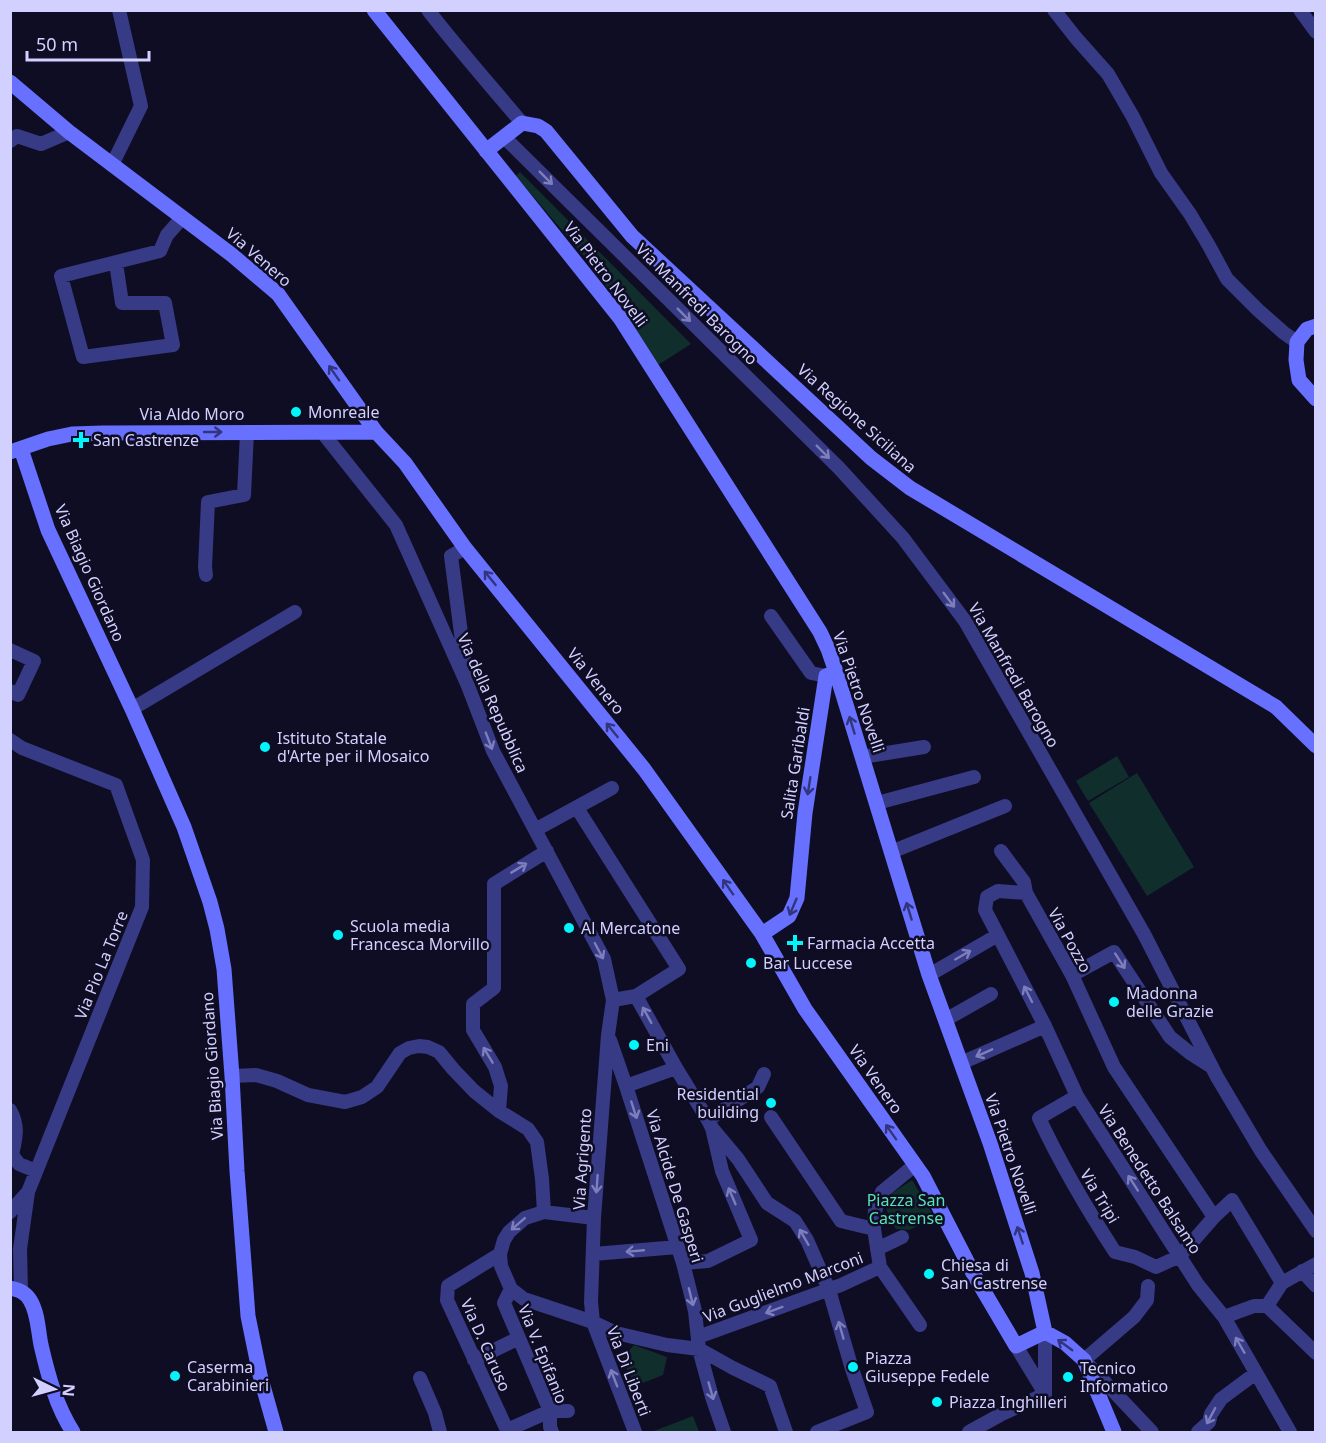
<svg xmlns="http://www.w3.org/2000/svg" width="1326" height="1443" font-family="'Noto Sans',sans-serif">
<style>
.green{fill:#102e2b}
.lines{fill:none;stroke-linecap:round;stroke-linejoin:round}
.street{stroke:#373a84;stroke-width:14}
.secondary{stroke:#6770ff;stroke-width:15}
.oneway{stroke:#7d7ebb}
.oneway2{stroke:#32357c}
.poi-dot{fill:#00f6fb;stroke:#0f0d24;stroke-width:2}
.labels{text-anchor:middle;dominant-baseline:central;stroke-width:5;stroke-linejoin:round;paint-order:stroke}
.street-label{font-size:16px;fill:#d2d0ff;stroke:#0f0d24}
.poi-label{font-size:16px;fill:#d2d0ff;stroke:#0f0d24;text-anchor:start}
.park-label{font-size:16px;fill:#58e3b5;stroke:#0f0d24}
</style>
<rect width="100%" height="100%" fill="#0f0d24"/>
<!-- green -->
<path class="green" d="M 520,172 L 691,344 L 658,365 L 595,269 L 516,176 Z
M 1117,756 L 1129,777 L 1088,801 L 1076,781 Z
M 1137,773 L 1194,867 L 1147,896 L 1089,803 Z
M 912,1180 L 935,1218 L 909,1230 L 896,1229 L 890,1220 L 885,1205 L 892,1193 Z
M 634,1345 L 667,1357 L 663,1375 L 635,1386 L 622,1358 Z
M 693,1416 L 699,1432 L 654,1432 L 654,1431 Z"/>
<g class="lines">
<!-- street -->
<path class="street" d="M 428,10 C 458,49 491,86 522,123
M 1054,10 L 1076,38 L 1108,74 L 1133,117 L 1161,173 L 1190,214 L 1208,244 L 1227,279 L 1258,310 L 1284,333 L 1297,342
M 1300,10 L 1316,32
M 504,137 L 839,468 L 903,538 L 965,621 L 1144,934 L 1217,1077 L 1261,1151 L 1316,1231
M 10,141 L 17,136 L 41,144 L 69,132
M 112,165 L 141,106 L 119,10
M 116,263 L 122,303 L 165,303 L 173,345 L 83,357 L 61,276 L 160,251 L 167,235 L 182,218
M 322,432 L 396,525 L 468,686 L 493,751 L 604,959 L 613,1000 L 608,1035 L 594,1218 L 591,1302 L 593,1322 L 635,1432
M 465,548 L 451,556 L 466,672
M 206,575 L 205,567 L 208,502 L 244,495 L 247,432
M 771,616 L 811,673 L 826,676
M 10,650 L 34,661 L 18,695 L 10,691
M 132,709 L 295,612
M 10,740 L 22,748 L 116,785 L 143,860 L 142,907 L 28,1192 L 20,1249 L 21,1291
M 862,757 L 924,747
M 877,803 L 974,777
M 577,808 L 679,969 L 636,996 L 613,1000
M 535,830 L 612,788
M 1001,851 L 1024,882 L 1026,893 L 1072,975 L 1114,1067 L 1214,1217
M 891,852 L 1005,806
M 1026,893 L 998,891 L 987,897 L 985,910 L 1045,1026 L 1077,1096 L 1198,1285 L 1224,1317 L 1290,1432
M 929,975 L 998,935
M 1072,975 L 1114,952 L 1170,1037 L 1190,1053 L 1212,1067
M 636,996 L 676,1068 L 708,1120 L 712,1128 L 722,1171 L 751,1240 L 708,1261 L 683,1263
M 945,1020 L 991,994
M 610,1040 L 626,1086 L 683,1263 L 695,1311 L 699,1349 L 712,1397 L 724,1432
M 961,1063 L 1045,1026
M 232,1076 L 256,1075 L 277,1081 L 308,1095 L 345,1102 L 362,1097 L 377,1087 L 400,1053 L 409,1048 L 419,1046 L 428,1047 L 439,1052 L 453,1069 L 474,1091 L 499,1111 L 528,1129 L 537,1142 L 542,1179 L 544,1212
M 626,1086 L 676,1068
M 1077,1096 L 1039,1118 C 1061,1165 1087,1209 1115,1252 L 1135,1257 L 1156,1267 L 1180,1256 L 1214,1217 L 1232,1200 L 1282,1283
M 10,1110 C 19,1126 16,1137 12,1155 L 19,1164 L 36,1171
M 499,1111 L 501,1086 L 495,1067 L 473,1030 L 473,1004 L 494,988 L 494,884 L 547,851
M 771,1117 L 841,1221 L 874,1229
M 708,1120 L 758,1087 L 764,1074
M 712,1128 L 738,1159 L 767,1203 L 795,1221 L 807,1240 L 829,1290 L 852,1369 L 867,1412 L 817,1432
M 915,1165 L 882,1192 L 875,1211 L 874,1229 L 880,1267 L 920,1325
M 10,1212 L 28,1192
M 594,1218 L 544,1212 L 525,1218 L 509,1232 L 504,1240 L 500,1254 L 501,1266 L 511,1289 L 524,1299 L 593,1322 L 616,1333 L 667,1345 L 699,1349 L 733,1368 L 770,1386 L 786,1432
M 877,1249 L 902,1237
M 500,1254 L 448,1286 L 447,1300 L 507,1430 L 550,1411 L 568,1411
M 593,1254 L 678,1247
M 1302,1271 L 1316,1286
M 1148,1286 L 1147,1300 L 1134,1317 L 1084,1360 L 1152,1432
M 511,1289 L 504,1303 L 550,1411 L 550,1427 L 552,1432
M 1267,1306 L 1316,1353
M 1224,1317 L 1254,1306 L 1267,1306 L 1282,1283 L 1316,1264
M 698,1337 L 841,1285 L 880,1267
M 1016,1346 L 1044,1392
M 474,1360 L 519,1338
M 420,1378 L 435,1413 L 440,1432
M 1045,1394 L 1045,1332
M 969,1432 L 1000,1415 L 1045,1394
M 1198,1432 L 1209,1422 L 1211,1414 L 1221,1399 L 1256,1373"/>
<!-- secondary -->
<path class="secondary" d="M 374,10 L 620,318 L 820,632 L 828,649 L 836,672 L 929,975 L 990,1143 L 1032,1273 L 1045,1332
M 10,82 L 69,132 L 232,255 L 278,294 L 376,432 L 405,463 L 465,548 L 644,769 L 762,934 L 805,1009 L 923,1176 L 973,1273 L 1016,1346 L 1045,1332
M 486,151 L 522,123 L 538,126 L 546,131 L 632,236 L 871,458 L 910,488 L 1276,707 L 1316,746
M 1316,326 L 1307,329 L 1297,342 L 1296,360 L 1299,380 L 1316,399
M 21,449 L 48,530 L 132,709 L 184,827 L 210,902 L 217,929 L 224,969 L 232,1076 L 237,1171 L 248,1316 L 260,1375 L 276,1432
M 10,452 L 48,439 L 72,434 L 103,433 L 376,432
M 762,934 L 789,916 L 797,898 L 805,813 L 826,676 L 836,672
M 10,1288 C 19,1290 25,1292 30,1300 C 38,1313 38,1330 41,1345 C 48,1375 56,1406 73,1432
M 1045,1332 L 1065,1343 L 1084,1360 L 1114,1432"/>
</g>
<!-- one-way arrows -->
<defs><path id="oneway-shaft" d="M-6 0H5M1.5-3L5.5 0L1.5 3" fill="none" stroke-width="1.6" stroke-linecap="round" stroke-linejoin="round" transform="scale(1.5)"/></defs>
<g class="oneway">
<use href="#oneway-shaft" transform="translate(546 178) rotate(45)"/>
<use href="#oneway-shaft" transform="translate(684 315) rotate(45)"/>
<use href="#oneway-shaft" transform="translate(823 452) rotate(45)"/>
<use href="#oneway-shaft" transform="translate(949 600) rotate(53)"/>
<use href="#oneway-shaft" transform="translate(489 741) rotate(69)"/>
<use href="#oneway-shaft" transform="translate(519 868) rotate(-31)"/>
<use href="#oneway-shaft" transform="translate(599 951) rotate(62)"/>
<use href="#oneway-shaft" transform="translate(963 955) rotate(-30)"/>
<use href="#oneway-shaft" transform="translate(1120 961) rotate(57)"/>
<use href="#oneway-shaft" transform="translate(1028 994) rotate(-117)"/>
<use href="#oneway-shaft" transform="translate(647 1015) rotate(-119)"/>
<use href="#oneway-shaft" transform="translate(984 1053) rotate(156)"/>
<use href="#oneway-shaft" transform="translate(488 1055) rotate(-121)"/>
<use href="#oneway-shaft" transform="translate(634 1110) rotate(72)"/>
<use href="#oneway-shaft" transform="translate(1133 1183) rotate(-123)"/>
<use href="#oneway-shaft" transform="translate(597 1184) rotate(94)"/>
<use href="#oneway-shaft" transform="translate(732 1196) rotate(-113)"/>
<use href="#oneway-shaft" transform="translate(518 1224) rotate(139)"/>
<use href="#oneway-shaft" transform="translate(804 1237) rotate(-120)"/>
<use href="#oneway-shaft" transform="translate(635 1251) rotate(175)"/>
<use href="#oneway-shaft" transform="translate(691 1297) rotate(76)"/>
<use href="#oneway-shaft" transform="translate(774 1310) rotate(160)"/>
<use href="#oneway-shaft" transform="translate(841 1330) rotate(-106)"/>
<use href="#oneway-shaft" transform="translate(1240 1345) rotate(-120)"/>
<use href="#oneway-shaft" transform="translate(614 1378) rotate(-111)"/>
<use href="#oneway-shaft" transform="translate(711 1391) rotate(74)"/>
<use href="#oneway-shaft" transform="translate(1211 1416) rotate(118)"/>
</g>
<g class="oneway2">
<use href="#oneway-shaft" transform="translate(334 373) rotate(-125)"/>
<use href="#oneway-shaft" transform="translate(213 432)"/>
<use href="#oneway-shaft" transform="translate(490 578) rotate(-129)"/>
<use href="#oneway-shaft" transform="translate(852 725) rotate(-107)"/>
<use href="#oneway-shaft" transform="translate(612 730) rotate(-129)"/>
<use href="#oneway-shaft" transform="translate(809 786) rotate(99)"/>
<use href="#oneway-shaft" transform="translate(728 887) rotate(-125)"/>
<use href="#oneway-shaft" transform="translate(793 907) rotate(113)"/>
<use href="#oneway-shaft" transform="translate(909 911) rotate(-107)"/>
<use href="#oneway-shaft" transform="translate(891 1132) rotate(-125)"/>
<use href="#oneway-shaft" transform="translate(1020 1235) rotate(-108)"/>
<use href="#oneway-shaft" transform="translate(1065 1345) rotate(-144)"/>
</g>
<!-- markers -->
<g class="poi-dot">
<circle cx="296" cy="412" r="6"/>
<path d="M78 431h6v6h6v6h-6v6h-6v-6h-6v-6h6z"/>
<circle cx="265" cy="747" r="6"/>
<circle cx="569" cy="928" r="6"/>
<circle cx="338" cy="935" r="6"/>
<path d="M792 934h6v6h6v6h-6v6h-6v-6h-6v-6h6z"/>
<circle cx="751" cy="963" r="6"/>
<circle cx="1114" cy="1002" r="6"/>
<circle cx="634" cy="1045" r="6"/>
<circle cx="771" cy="1103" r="6"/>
<circle cx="929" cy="1274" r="6"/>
<circle cx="853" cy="1367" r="6"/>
<circle cx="175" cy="1376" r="6"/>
<circle cx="1068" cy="1377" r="6"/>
<circle cx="937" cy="1402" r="6"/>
</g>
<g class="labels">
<!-- street labels -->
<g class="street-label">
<text transform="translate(259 257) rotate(41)">Via Venero</text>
<text transform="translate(606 274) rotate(53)">Via Pietro Novelli</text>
<text transform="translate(697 304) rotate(45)">Via Manfredi Barogno</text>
<text x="192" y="414">Via Aldo Moro</text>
<text transform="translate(857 418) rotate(42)">Via Regione Siciliana</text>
<text transform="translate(90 573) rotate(66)">Via Biagio Giordano</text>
<text transform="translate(1014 675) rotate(60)">Via Manfredi Barogno</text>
<text transform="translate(596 681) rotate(51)">Via Venero</text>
<text transform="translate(859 692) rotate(71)">Via Pietro Novelli</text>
<text transform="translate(493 703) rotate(66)">Via della Repubblica</text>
<text transform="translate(795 763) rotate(-81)">Salita Garibaldi</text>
<text transform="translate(1070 940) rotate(61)">Via Pozzo</text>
<text transform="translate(101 965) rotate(-68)">Via Pio La Torre</text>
<text transform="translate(212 1066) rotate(-94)">Via Biagio Giordano</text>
<text transform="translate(876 1079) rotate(55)">Via Venero</text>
<text transform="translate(1011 1154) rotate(71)">Via Pietro Novelli</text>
<text transform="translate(582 1159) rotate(-86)">Via Agrigento</text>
<text transform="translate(1150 1179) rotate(57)">Via Benedetto Balsamo</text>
<text transform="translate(675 1186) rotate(73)">Via Alcide De Gasperi</text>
<text transform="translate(1100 1196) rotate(59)">Via Tripi</text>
<text transform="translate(783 1287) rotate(-21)">Via Guglielmo Marconi</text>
<text transform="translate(486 1345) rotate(66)">Via D. Caruso</text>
<text transform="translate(543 1354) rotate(68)">Via V. Epifanio</text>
<text transform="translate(629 1371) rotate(69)">Via Di Liberti</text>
</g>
<!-- poi labels -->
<g class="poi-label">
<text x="308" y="412">Monreale</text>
<text x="93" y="440">San Castrenze</text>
<text x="277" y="738">Istituto Statale<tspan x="277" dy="18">d'Arte per il Mosaico</tspan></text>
<text x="350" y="926">Scuola media<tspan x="350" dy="18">Francesca Morvillo</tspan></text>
<text x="581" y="928">Al Mercatone</text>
<text x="807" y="943">Farmacia Accetta</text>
<text x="763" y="963">Bar Luccese</text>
<text x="1126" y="993">Madonna<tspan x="1126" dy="18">delle Grazie</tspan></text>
<text x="646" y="1045">Eni</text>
<text x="759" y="1094" text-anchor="end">Residential<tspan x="759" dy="18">building</tspan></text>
<text x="941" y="1265">Chiesa di<tspan x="941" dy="18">San Castrense</tspan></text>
<text x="865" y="1358">Piazza<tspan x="865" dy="18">Giuseppe Fedele</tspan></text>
<text x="187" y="1367">Caserma<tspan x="187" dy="18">Carabinieri</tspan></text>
<text x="1080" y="1368">Tecnico<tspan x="1080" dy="18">Informatico</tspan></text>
<text x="949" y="1402">Piazza Inghilleri</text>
</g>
<!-- park labels -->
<g class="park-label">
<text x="906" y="1200">Piazza San<tspan x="906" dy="18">Castrense</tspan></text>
</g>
</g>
<!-- border -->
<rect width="1326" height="1443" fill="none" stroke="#d2d0ff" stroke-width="24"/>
<!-- north arrow -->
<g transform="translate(54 1389) rotate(95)" stroke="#0f0d24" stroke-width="4.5" paint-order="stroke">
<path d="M0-4.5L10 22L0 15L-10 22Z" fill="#d2d0ff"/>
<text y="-9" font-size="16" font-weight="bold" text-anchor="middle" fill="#d2d0ff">N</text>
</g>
<!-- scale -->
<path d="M27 51v9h122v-9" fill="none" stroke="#d2d0ff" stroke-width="3"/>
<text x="36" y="51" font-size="18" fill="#d2d0ff" stroke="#0f0d24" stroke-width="4.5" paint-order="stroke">50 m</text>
</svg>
